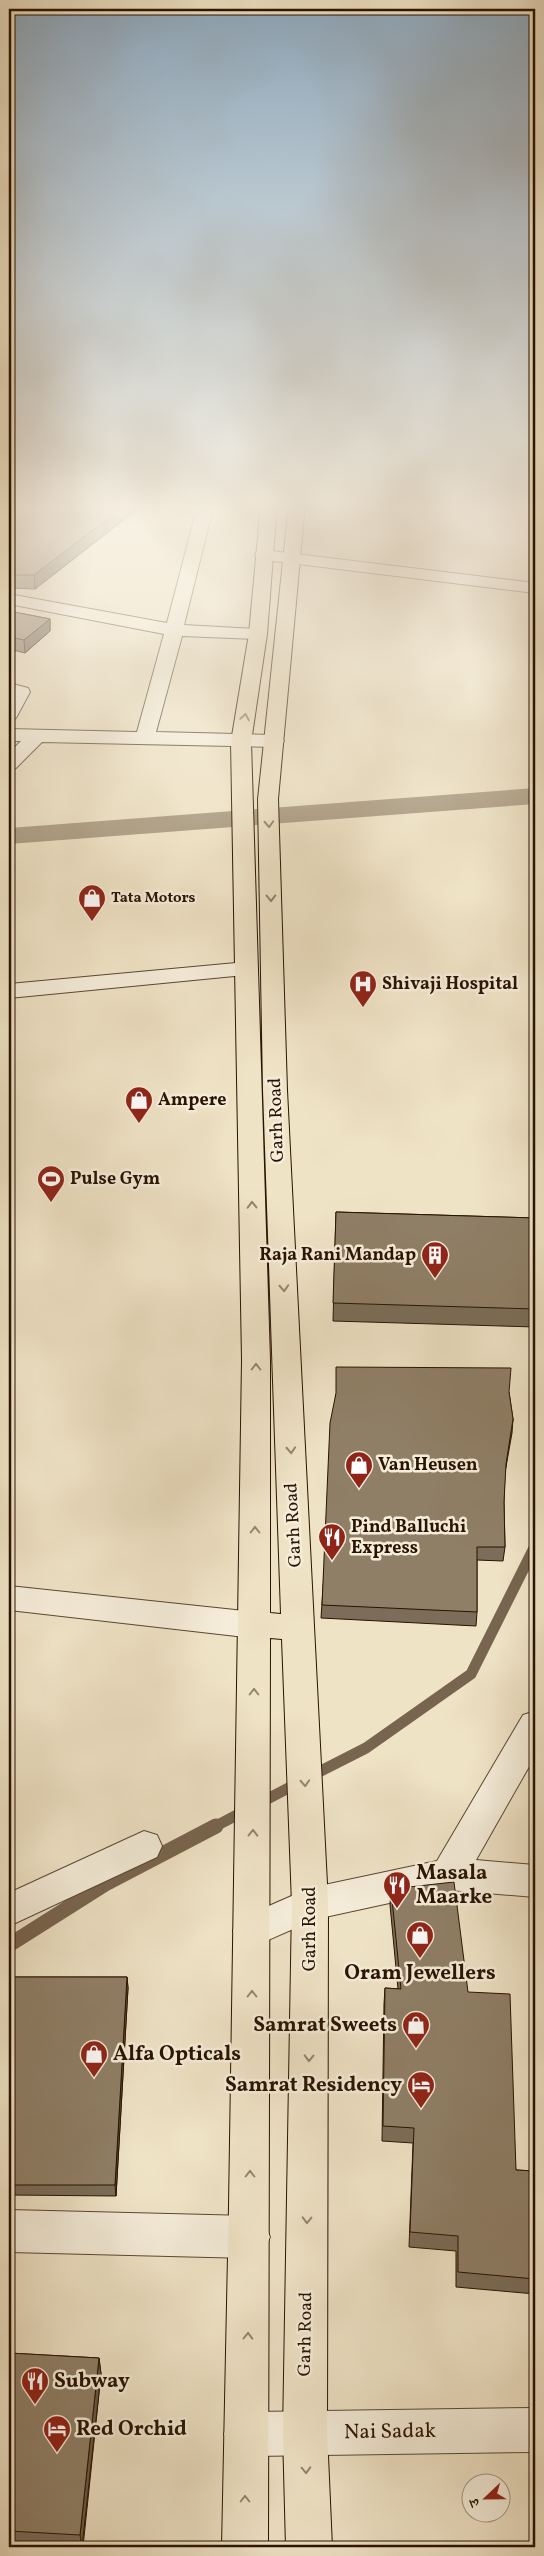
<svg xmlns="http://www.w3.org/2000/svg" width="544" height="2556" font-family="Vollkorn,'Noto Serif Devanagari',serif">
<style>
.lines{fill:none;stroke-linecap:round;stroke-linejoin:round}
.stream-far1{stroke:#77654f;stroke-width:11}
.stream{stroke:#77654f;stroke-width:15}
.canal{fill:#ab9c83;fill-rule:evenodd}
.minor-casing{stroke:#5a4732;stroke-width:2}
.major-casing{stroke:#281301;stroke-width:2}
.minor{fill:#f5edda;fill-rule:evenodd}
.major{fill:#efe3c6;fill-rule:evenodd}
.wall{fill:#7b6d59;stroke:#281301}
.shaded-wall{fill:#645948;stroke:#281301}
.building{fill:#8f7f67;stroke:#281301}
.oneway{stroke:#95856d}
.labels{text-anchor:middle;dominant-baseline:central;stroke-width:5;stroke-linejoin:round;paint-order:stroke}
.far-poi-label{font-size:15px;font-weight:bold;fill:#281301;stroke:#f5edda;text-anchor:start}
.poi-label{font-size:18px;font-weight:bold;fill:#281301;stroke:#f5edda;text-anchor:start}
.street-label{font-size:18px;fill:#281301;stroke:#f5edda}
.near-poi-label{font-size:21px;font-weight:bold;fill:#281301;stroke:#f5edda;text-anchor:start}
.near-street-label{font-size:21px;fill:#281301;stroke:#f5edda}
</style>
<rect width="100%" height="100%" fill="#efe3c6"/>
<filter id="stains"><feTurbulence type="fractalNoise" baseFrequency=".004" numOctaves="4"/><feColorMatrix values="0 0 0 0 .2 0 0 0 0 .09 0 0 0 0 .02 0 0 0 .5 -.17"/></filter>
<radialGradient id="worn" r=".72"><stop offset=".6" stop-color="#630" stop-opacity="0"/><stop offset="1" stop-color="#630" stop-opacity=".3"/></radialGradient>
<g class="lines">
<!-- stream-far1 -->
<path class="stream-far1" d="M 311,1776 L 366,1748 L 471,1674 L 535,1546
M 214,1827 L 298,1783"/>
<!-- stream -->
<path class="stream" d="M 9,1945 L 107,1883 L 216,1826"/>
<!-- canal -->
<path class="canal" d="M 535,788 L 535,804 L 9,844 L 9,828 Z"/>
<!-- minor casing -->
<g class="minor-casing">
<path id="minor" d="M 198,504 L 214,504 L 184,625 L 258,629 L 264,630 L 267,634 L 264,638 L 258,639 L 182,636 L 156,732 L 274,735 L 281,737 L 284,741 L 281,745 L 274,747 L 42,742 L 16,768 L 9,770 L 9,753 L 21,741 L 9,741 L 9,729 L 137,732 L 164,634 L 9,604 L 9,594 L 167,623 Z
M 263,550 L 535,583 L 535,593 L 257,559 L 255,555 L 257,551 Z
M 9,683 L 28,688 L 30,692 L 16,718 L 9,720 Z
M 247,962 L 255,964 L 258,969 L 255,974 L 9,998 L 9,984 Z
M 9,1586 L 254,1612 L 266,1616 L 270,1625 L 266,1634 L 254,1638 L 9,1610 Z
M 535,1711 L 535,1756 L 476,1860 L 535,1865 L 535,1897 L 449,1890 L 316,1919 L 252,1947 L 239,1943 L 233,1931 L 239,1919 L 310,1888 L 437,1861 L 523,1715 Z
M 144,1831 L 157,1835 L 162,1846 L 157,1857 L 9,1926 L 9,1893 Z
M 9,2210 L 249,2216 L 264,2222 L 270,2237 L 264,2252 L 249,2258 L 9,2252 Z
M 535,2408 L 535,2452 L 246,2456 L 230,2450 L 224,2434 L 230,2418 L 246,2412 Z"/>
</g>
<!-- major casing -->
<g class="major-casing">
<path id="major" d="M 261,504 L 277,504 L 267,634 L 251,742 L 270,1360 L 270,1613 L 281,1614 L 263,1090 L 258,799 L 289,504 L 305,504 L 278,799 L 287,1090 L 328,1904 L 327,2433 L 332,2547 L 286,2547 L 283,2433 L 292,1904 L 282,1639 L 270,1638 L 268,2547 L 222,2547 L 229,2206 L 242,1360 L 231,742 L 249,634 Z"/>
</g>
<!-- minor -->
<use href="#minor" class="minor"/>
<!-- major -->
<use href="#major" class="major"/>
</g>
<!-- wall -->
<path class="wall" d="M 9,504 L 144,504 L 35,589 L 9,588 Z
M 9,611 L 50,619 L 50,631 L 25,653 L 9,649 Z
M 336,1212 L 535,1218 L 535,1327 L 333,1321 Z
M 509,1392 L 513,1419 L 505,1472 L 504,1502 L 505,1547 L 503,1561 L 477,1560 L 477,1612 L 476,1626 L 321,1618 L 336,1394 Z
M 391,1889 L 468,1992 L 516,2170 L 535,2171 L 535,2294 L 456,2287 L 456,2251 L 409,2247 L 413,2143 L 382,2141 L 384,2004 L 385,1988 L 398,1989 L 390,1905 Z
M 9,1977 L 127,1977 L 128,1988 L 116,2196 L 9,2195 Z
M 9,2353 L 99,2358 L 101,2374 L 83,2547 L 40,2547 L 9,2546 Z"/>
<!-- shaded-wall -->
<path class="shaded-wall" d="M 127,504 L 144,504 L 35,589 L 34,575 Z
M 50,619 L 50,631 L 25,653 L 24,640 Z
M 513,1419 L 512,1433 L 504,1478 L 506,1464 Z
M 127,1977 L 128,1988 L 116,2196 L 115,2185 Z
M 99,2358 L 101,2374 L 82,2547 L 80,2535 Z"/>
<!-- building -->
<path class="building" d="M 9,504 L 127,504 L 34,575 L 9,575 Z
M 9,611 L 50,619 L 24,640 L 9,637 Z
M 336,1212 L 535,1218 L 535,1309 L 333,1303 Z
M 336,1367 L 511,1368 L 509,1392 L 513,1419 L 506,1464 L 504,1502 L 505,1547 L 477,1547 L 477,1612 L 322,1605 L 330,1423 L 336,1393 Z
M 454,1882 L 468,1992 L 510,1994 L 516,2170 L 535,2171 L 535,2279 L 458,2272 L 458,2236 L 410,2232 L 414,2128 L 383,2126 L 385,1988 L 401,1989 L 391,1889 Z
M 9,1977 L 127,1977 L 115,2185 L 9,2185 Z
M 9,2353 L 99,2358 L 80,2535 L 9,2531 Z"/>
<!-- one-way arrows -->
<defs><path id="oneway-chevron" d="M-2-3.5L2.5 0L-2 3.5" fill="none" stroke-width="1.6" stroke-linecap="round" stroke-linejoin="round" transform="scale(1.25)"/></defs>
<g class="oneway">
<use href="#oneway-chevron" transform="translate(245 717) rotate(-81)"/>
<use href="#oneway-chevron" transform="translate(269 824) rotate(87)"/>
<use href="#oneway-chevron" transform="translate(271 898) rotate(89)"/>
<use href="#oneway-chevron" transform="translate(252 1205) rotate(-91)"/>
<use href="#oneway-chevron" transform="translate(284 1288) rotate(87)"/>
<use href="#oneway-chevron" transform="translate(256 1367) rotate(-90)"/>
<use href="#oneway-chevron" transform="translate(291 1450) rotate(87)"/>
<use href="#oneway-chevron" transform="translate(255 1530) rotate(-90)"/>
<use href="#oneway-chevron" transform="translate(254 1692) rotate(-90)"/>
<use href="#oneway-chevron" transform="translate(305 1783) rotate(87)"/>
<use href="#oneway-chevron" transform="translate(253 1833) rotate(-89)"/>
<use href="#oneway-chevron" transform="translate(252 1994) rotate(-90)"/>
<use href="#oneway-chevron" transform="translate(309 2058) rotate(91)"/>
<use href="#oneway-chevron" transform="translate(250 2174) rotate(-90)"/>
<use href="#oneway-chevron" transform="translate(307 2220) rotate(91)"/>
<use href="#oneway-chevron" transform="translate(248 2336) rotate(-89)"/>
<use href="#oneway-chevron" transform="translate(306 2470) rotate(88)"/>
<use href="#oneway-chevron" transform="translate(245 2499) rotate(-90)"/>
</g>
<!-- sky -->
<linearGradient id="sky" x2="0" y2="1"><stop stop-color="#8faac0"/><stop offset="0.59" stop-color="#f8f2e5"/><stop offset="1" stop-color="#f8f2e5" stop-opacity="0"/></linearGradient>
<rect width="544" height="861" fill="url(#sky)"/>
<!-- icons -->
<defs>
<g id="shop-pin" transform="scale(1.4375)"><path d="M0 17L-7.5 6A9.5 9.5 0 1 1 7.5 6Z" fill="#8f2418" stroke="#f5edda"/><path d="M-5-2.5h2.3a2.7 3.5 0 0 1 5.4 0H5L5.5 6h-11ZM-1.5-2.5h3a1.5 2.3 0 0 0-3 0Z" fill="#fff"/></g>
<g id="hospital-pin" transform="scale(1.4375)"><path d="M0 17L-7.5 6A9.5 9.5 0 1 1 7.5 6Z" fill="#8f2418" stroke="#f5edda"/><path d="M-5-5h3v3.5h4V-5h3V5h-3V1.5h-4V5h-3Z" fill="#fff"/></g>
<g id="stadium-pin" transform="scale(1.4375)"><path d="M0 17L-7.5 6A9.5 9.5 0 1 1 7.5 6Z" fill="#8f2418" stroke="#f5edda"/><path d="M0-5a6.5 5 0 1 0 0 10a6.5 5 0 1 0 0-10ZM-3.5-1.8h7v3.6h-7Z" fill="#fff"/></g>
<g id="building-pin" transform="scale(1.4375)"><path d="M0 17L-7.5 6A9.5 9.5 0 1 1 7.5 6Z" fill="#8f2418" stroke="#f5edda"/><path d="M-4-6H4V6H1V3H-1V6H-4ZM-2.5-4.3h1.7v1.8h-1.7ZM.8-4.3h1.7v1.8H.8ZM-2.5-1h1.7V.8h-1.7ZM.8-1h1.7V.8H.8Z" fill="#fff"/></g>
<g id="restaurant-pin" transform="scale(1.4375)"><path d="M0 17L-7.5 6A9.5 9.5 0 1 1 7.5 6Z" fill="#8f2418" stroke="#f5edda"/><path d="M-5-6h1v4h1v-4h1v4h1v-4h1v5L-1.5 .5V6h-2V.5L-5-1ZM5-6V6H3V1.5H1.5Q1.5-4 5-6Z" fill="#fff"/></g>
<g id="hotel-pin" transform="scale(1.4375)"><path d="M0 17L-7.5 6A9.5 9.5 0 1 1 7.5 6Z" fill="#8f2418" stroke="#f5edda"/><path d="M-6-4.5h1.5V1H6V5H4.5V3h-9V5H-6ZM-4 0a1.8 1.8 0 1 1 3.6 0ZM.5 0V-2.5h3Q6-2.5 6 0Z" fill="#fff"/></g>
</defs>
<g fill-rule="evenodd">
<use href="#shop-pin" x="92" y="898"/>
<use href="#hospital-pin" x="363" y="984"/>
<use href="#shop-pin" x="139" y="1100"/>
<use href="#stadium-pin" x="51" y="1179"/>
<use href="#building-pin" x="435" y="1255"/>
<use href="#shop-pin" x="359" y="1465"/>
<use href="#restaurant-pin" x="332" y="1537"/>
<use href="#restaurant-pin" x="397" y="1885"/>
<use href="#shop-pin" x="420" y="1935"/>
<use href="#shop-pin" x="416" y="2025"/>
<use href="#shop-pin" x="94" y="2054"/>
<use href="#hotel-pin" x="421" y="2085"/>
<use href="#restaurant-pin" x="35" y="2381"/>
<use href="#hotel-pin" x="57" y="2429"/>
</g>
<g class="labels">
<!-- far-poi labels -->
<g class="far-poi-label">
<text x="111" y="898">Tata Motors</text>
</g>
<!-- poi labels -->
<g class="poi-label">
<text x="382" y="984">Shivaji Hospital</text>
<text x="158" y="1100">Ampere</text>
<text x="70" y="1179">Pulse Gym</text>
<text x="416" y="1255" text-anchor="end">Raja Rani Mandap</text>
<text x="378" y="1465">Van Heusen</text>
<text x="351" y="1527">Pind Balluchi<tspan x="351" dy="21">Express</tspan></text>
</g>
<!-- street labels -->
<g class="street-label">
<text transform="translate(277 1120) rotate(-92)">Garh Road</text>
<text transform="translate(294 1525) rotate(-93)">Garh Road</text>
<text transform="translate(310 1929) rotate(-90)">Garh Road</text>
<text transform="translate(306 2334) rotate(-89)">Garh Road</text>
</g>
<!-- near-poi labels -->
<g class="near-poi-label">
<text x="416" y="1873">Masala<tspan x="416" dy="24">Maarke</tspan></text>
<text x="420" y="1973" text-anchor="middle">Oram Jewellers</text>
<text x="397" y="2025" text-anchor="end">Samrat Sweets</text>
<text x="113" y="2054">Alfa Opticals</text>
<text x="402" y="2085" text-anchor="end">Samrat Residency</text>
<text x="54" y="2381">Subway</text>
<text x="76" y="2429">Red Orchid</text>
</g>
<!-- near-street labels -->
<g class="near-street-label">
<text transform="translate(390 2432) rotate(-1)">Nai Sadak</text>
</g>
</g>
<!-- margin -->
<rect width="544" height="2556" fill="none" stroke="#efe3c6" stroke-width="30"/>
<rect x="10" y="10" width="524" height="2536" fill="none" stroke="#281301" stroke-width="2.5"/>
<rect x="15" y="15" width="514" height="2526" fill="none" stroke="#281301"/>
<!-- north arrow -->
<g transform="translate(486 2498) rotate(248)"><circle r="24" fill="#f5edda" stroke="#a39683"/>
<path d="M0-4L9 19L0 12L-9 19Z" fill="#8f2418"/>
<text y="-8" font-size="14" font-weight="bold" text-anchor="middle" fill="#281301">उ</text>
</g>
<rect width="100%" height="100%" filter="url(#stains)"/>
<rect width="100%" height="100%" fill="url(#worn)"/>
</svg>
